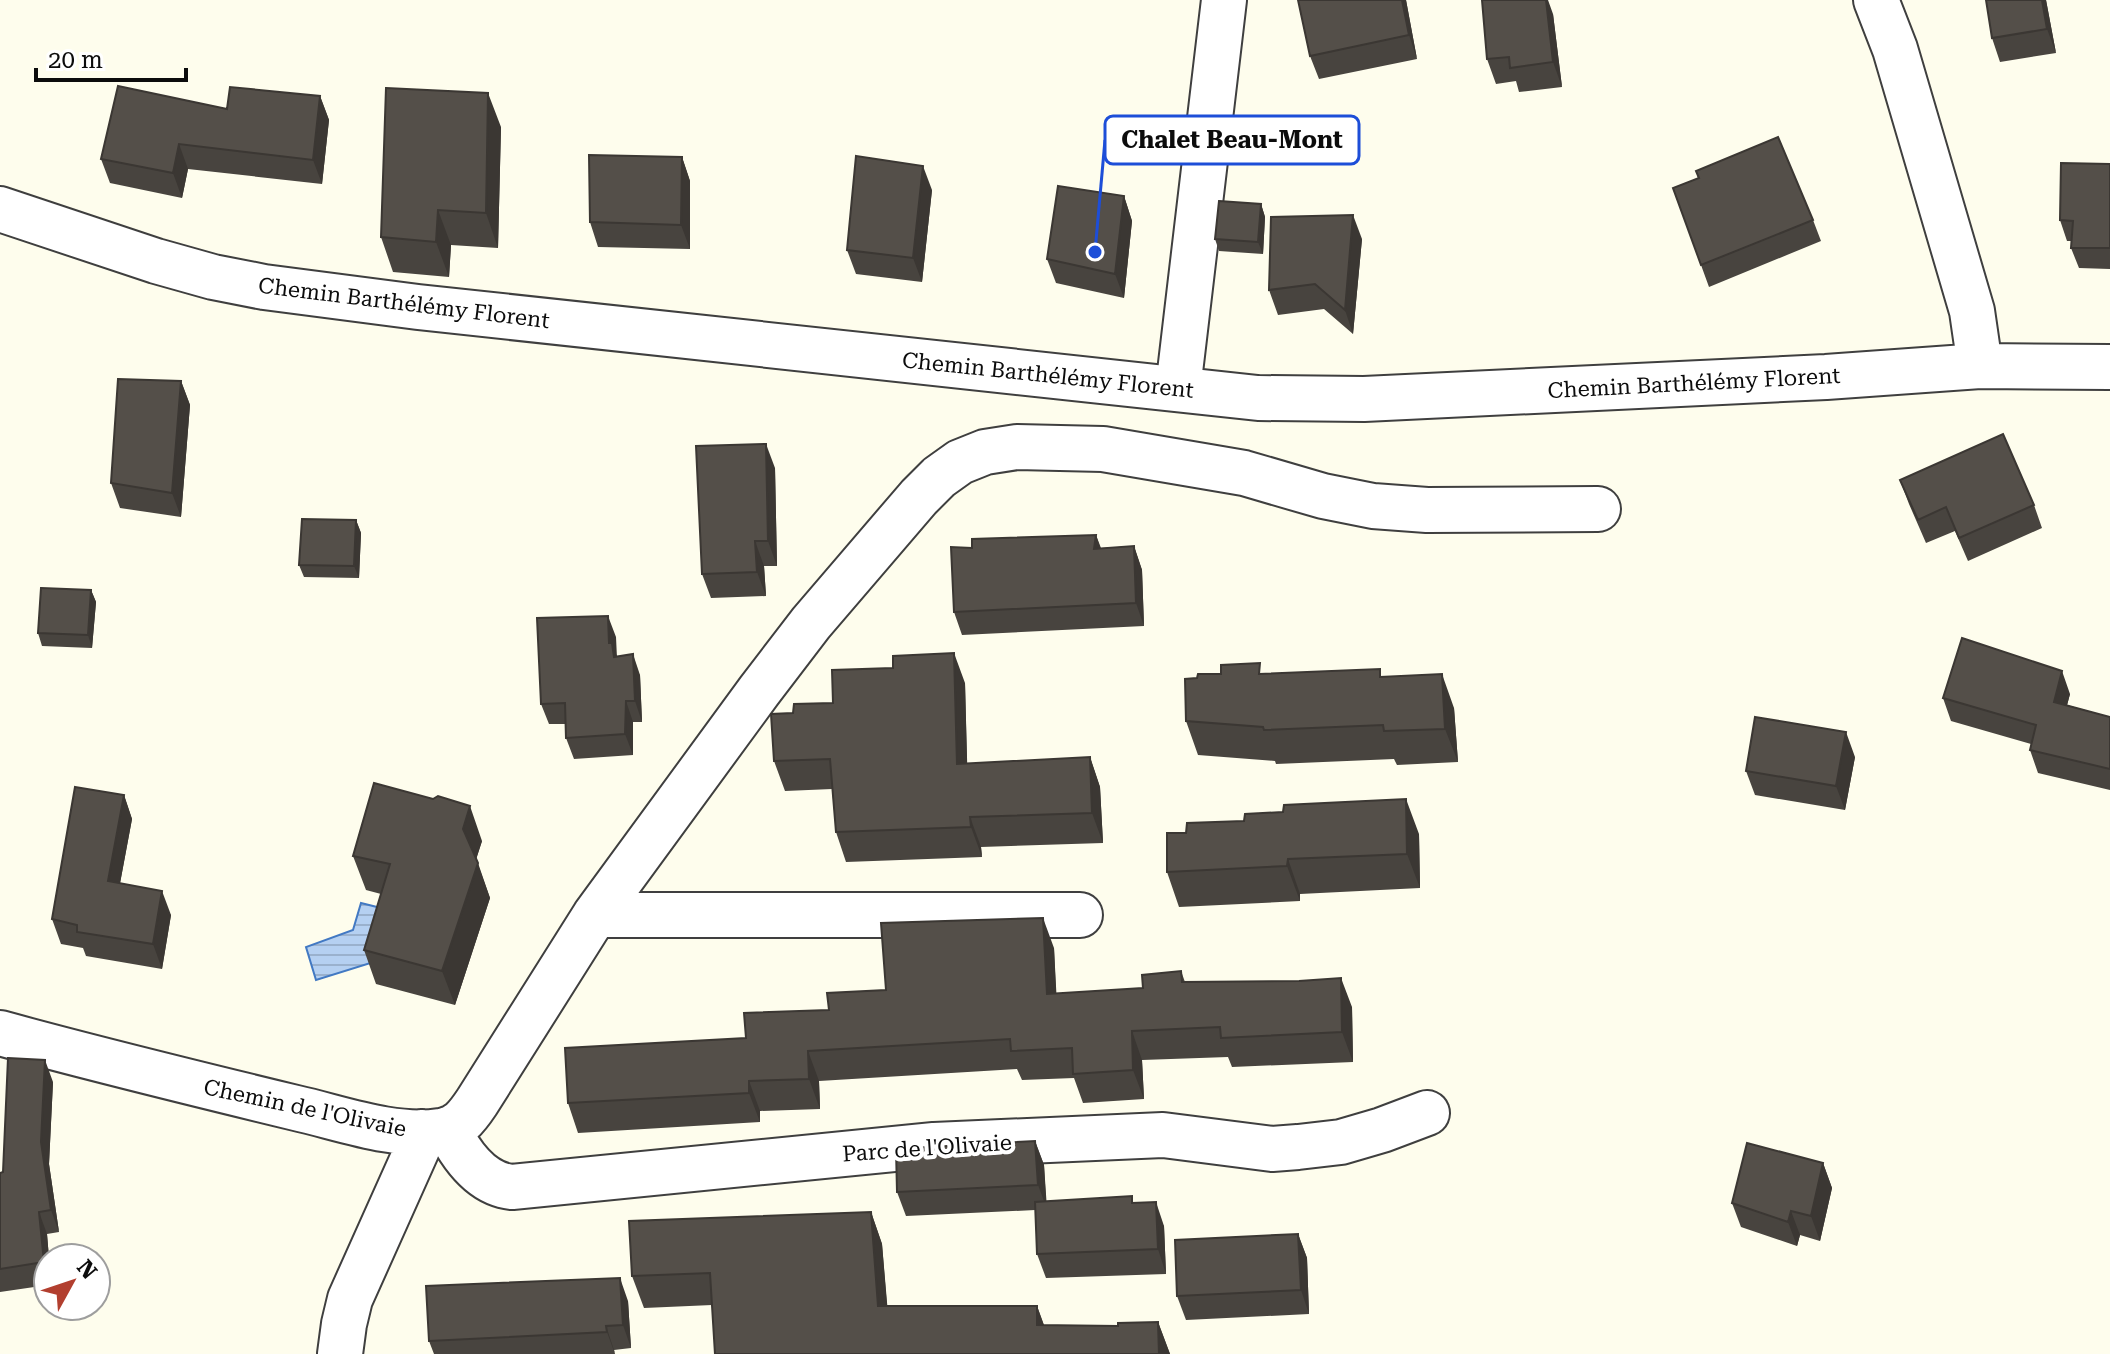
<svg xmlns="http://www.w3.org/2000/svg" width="2110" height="1354" font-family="'Roboto Serif',serif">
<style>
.water{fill:url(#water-rules);stroke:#4279c3;stroke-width:2}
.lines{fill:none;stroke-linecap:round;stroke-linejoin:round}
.minor-casing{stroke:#3f3f3f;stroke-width:48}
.minor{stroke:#fff;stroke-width:44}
.wall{fill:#48443f}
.shaded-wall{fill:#3b3733}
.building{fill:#544f49;stroke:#3b3733;stroke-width:2}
.labels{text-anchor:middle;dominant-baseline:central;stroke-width:8;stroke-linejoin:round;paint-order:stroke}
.street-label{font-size:22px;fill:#0c0c0c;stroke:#fff}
.leader{fill:none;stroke:#1d4ed8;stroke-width:3}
.callout-dot{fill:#1d4ed8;stroke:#fff;stroke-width:3}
.callout{fill:#fff;stroke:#1d4ed8;stroke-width:3}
.callout-label{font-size:24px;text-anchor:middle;font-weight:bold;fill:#0c0c0c}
</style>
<defs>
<pattern id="water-rules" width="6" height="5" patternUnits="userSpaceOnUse" patternTransform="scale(2)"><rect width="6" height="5" fill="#b5d0f1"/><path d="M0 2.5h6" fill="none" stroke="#9ab1cd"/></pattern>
</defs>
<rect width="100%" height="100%" fill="#fefded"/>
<!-- water -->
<path class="water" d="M 361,903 L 393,911 L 377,961 L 316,980 L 306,947 L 353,930 Z"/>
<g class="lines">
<!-- minor casing -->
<g class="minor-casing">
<path id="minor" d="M 1876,0 L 1895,49 L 1972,311 L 1980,366
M 0,209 L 156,261 L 213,277 L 264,287 L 418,307 L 1258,398 L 1364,399 L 1826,377 L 1980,366 L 2110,367
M 1178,389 L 1224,0
M 595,915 L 1080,915
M 0,1033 C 98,1060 197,1084 296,1108 C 341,1118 393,1138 440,1131 C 458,1129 467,1117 477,1102 L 595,915 L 759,691 L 811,623 L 919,497 L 939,477 L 960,462 L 985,452 L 1017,447 L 1103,449 L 1244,473 L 1323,496 L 1373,506 L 1427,510 L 1598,509
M 448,1129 C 461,1155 482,1184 512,1187 L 934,1145 L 1163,1135 L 1272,1149 L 1298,1147 L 1341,1142 L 1382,1130 L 1427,1113
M 340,1354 L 344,1324 L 350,1299 L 419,1145 L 421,1132"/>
</g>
<!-- minor -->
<use href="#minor" class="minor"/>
</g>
<!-- wall -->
<path class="wall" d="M 1298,0 L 1406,0 L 1417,59 L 1319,79 L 1310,56 Z
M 1986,0 L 2046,0 L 2056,53 L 2000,62 L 1992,38 Z
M 1553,14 L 1562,87 L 1519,92 L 1516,81 L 1496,84 L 1487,59 Z
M 320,96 L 329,120 L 322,184 L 188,169 L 182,198 L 110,183 L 101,159 L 227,109 Z
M 501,127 L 498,248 L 451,245 L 449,277 L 393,272 L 381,237 Z
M 682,157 L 690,181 L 690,249 L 598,247 L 590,222 Z
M 2110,164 L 2110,269 L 2079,268 L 2071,248 L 2071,241 L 2067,241 L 2060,220 Z
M 1696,171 L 1813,220 L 1821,241 L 1709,287 L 1673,188 L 1698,178 Z
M 932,190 L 922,282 L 856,274 L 847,250 Z
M 1124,196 L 1132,221 L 1124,298 L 1056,283 L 1047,259 Z
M 1261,204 L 1265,217 L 1263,254 L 1219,251 L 1215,239 Z
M 1362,239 L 1353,334 L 1324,309 L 1278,315 L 1269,290 Z
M 181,381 L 190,405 L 181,517 L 120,508 L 111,483 Z
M 775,468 L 777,566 L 764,566 L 766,596 L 711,598 L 702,574 Z
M 1900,480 L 2034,505 L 2042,528 L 1968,561 L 1955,531 L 1926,543 L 1909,504 Z
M 356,520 L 361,533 L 359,578 L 304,577 L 299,565 Z
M 1096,535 L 1101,548 L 1134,546 L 1142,570 L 1144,626 L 962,635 L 954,612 L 972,548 Z
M 91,590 L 96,602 L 92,648 L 42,646 L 38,633 Z
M 616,637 L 617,657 L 640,675 L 642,722 L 633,722 L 633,755 L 574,759 L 566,738 L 566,724 L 549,724 L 541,704 Z
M 1264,674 L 1383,677 L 1454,708 L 1458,762 L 1397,765 L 1394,759 L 1276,764 L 1275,761 L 1198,755 L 1186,721 Z
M 965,683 L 967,764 L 1090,757 L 1100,787 L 1103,843 L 981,847 L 982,857 L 846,862 L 836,832 L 832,789 L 785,791 L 774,761 L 793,713 L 833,703 Z
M 2070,694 L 2067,705 L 2110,717 L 2110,790 L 2038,773 L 2030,750 L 2031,744 L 1951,721 L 1943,698 Z
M 1855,757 L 1845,810 L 1755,795 L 1746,771 Z
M 124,795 L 132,819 L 120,883 L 171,915 L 162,969 L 86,956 L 83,948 L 61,944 L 52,919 Z
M 1419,834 L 1420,888 L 1300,894 L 1300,901 L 1179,907 L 1167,872 Z
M 482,841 L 476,859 L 490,898 L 455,1005 L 376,984 L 364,950 L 381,894 L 366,890 L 353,856 Z
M 1054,948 L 1056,994 L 1143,988 L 1181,971 L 1185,982 L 1352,1007 L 1353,1062 L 1232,1067 L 1228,1057 L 1142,1060 L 1144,1099 L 1083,1103 L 1074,1078 L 1022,1080 L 1017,1069 L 819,1081 L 820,1109 L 760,1111 L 760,1122 L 578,1133 L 568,1103 L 746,1038 L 886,990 Z
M 53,1082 L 49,1164 L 59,1232 L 47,1234 L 49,1258 L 48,1258 L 48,1285 L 0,1292 L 0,1173 L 3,1172 Z
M 1035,1141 L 1044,1165 L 1046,1201 L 1135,1202 L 1164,1226 L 1166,1274 L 1046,1278 L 1037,1254 L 1035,1210 L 906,1216 L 897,1192 Z
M 1823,1163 L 1832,1188 L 1820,1241 L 1800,1235 L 1797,1246 L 1741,1227 L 1732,1203 Z
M 871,1212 L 882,1244 L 887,1306 L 1037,1306 L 1044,1325 L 1118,1326 L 1158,1322 L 1170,1354 L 715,1354 L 712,1305 L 644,1308 L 632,1276 Z
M 1298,1234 L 1307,1258 L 1309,1314 L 1186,1320 L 1177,1296 Z
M 628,1301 L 631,1348 L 614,1350 L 615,1354 L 434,1354 L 429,1341 Z"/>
<!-- shaded-wall -->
<path class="shaded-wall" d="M 1402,0 L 1406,0 L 1417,59 L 1409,35 Z
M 1546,0 L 1548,0 L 1553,14 L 1562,87 L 1553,62 Z
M 2042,0 L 2046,0 L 2056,53 L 2047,29 Z
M 488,93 L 501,127 L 498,248 L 486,213 Z
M 320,96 L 329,120 L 322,184 L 313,160 Z
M 179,144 L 188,169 L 182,198 L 173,173 Z
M 682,157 L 690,181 L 690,249 L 681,225 Z
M 923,166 L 932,190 L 922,282 L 913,258 Z
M 1124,196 L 1132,221 L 1124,298 L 1115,274 Z
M 1261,204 L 1265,217 L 1263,254 L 1258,242 Z
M 438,210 L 451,245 L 449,277 L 436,242 Z
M 1353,215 L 1362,239 L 1353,334 L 1345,310 Z
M 181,381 L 190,405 L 181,517 L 172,493 Z
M 766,444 L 775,468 L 777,566 L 768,541 Z
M 356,520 L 361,533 L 359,578 L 354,566 Z
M 1096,535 L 1104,559 L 1094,549 Z
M 755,541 L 764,566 L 766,596 L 757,572 Z
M 1134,546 L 1142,570 L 1144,626 L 1136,603 Z
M 91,590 L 96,602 L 92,648 L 88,635 Z
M 608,616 L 616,637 L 616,654 L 620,664 L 621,678 L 609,643 Z
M 954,653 L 965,683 L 968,794 L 957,764 Z
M 633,654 L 640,675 L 642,722 L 635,701 Z
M 2062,671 L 2070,694 L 2062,724 L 2054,702 Z
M 1442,674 L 1454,708 L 1458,762 L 1445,729 Z
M 626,701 L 633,722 L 633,755 L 625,734 Z
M 1846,732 L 1855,757 L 1845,810 L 1836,786 Z
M 1090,757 L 1100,787 L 1103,843 L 1092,813 Z
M 124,795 L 132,819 L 116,905 L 108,881 Z
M 1406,799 L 1419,834 L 1420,888 L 1407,854 Z
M 470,806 L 482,841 L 475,863 L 463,829 Z
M 970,817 L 981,847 L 982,857 L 971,827 Z
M 1288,859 L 1300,894 L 1300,901 L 1287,866 Z
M 478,863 L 490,898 L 455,1005 L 442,971 Z
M 162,891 L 171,915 L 162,969 L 153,944 Z
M 1043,918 L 1054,948 L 1058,1024 L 1047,994 Z
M 1341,978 L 1352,1007 L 1353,1062 L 1342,1032 Z
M 1132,1031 L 1142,1060 L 1144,1099 L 1133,1070 Z
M 808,1051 L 819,1081 L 820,1109 L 809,1079 Z
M 45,1060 L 53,1082 L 49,1164 L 59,1232 L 51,1210 L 41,1142 Z
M 749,1081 L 760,1111 L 760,1122 L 749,1093 Z
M 1035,1141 L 1044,1165 L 1047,1209 L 1038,1185 Z
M 1823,1163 L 1832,1188 L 1820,1241 L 1811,1216 Z
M 1156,1202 L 1164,1226 L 1166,1274 L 1158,1249 Z
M 1791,1211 L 1800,1235 L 1797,1246 L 1788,1222 Z
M 39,1212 L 47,1234 L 49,1258 L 48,1258 L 48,1274 L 44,1262 Z
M 871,1212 L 882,1244 L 890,1337 L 878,1306 Z
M 1298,1234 L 1307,1258 L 1309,1314 L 1301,1290 Z
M 620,1278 L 628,1301 L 631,1348 L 623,1325 Z
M 1037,1306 L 1048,1337 L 1037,1325 Z
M 1158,1322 L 1170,1354 L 1159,1354 Z
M 606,1326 L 614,1350 L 615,1354 L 607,1332 Z"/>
<!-- building -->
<path class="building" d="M 1298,0 L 1402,0 L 1409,35 L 1310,56 Z
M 1482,0 L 1546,0 L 1553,62 L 1510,68 L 1509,57 L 1487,59 Z
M 1986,0 L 2042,0 L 2047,29 L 1992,38 Z
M 118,86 L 227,109 L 230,87 L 320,96 L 313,160 L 179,144 L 173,173 L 101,159 Z
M 386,88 L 488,93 L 486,213 L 438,210 L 436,242 L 381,237 Z
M 1778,137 L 1813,220 L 1701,265 L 1673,188 L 1699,178 L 1696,171 Z
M 589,155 L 682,157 L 681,225 L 590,222 Z
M 856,156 L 923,166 L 913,258 L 847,250 Z
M 2061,163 L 2110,164 L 2110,248 L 2071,248 L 2073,221 L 2060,220 Z
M 1058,186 L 1124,196 L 1115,274 L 1047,259 Z
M 1219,201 L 1261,204 L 1258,242 L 1215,239 Z
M 1353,215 L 1345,310 L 1315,284 L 1269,290 L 1271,217 Z
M 118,379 L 181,381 L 172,493 L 111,483 Z
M 2003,434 L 2034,505 L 1959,538 L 1946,507 L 1918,520 L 1900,480 Z
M 766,444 L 768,541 L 755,541 L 757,572 L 702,574 L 696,446 Z
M 302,519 L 356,520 L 354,566 L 299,565 Z
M 1096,535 L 1094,549 L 1134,546 L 1136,603 L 954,612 L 951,547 L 972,548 L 972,539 Z
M 41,588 L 91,590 L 88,635 L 38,633 Z
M 608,616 L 609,643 L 612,643 L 614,657 L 633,654 L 635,701 L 626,701 L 625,734 L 566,738 L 565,703 L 541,704 L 537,618 Z
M 1962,638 L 2062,671 L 2054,702 L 2110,717 L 2110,769 L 2030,750 L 2036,725 L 1943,698 Z
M 954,653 L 957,764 L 1090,757 L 1092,813 L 970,817 L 971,827 L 836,832 L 830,759 L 774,761 L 771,714 L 793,713 L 794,704 L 833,703 L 832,670 L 893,668 L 893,656 Z
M 1260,663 L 1259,674 L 1380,669 L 1380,677 L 1442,674 L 1445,729 L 1384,731 L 1383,725 L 1264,730 L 1263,727 L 1186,721 L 1185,679 L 1197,678 L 1198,674 L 1221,674 L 1221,665 Z
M 1755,717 L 1846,732 L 1836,786 L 1746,771 Z
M 374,783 L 433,799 L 438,796 L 470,806 L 463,829 L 478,863 L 442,971 L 364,950 L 390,864 L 353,856 Z
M 75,787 L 124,795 L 108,881 L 162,891 L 153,944 L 77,932 L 77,925 L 52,919 Z
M 1406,799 L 1407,854 L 1288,859 L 1287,866 L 1167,872 L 1167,833 L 1186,833 L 1187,823 L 1244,821 L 1245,814 L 1283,812 L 1284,805 Z
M 1043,918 L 1047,994 L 1143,988 L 1142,975 L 1181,971 L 1182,982 L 1299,981 L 1341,978 L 1342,1032 L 1221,1038 L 1220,1027 L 1132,1031 L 1133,1070 L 1073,1074 L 1072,1048 L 1011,1051 L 1010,1039 L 808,1051 L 809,1079 L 749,1081 L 749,1093 L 568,1103 L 565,1048 L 746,1038 L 744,1013 L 829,1010 L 827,993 L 886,990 L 881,923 Z
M 8,1058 L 45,1060 L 41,1142 L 51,1210 L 39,1212 L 44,1262 L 0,1269 L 0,1173 L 3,1172 Z
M 1035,1141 L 1038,1185 L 897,1192 L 896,1149 Z
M 1747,1143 L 1823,1163 L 1811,1216 L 1791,1211 L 1788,1222 L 1732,1203 Z
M 1132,1196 L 1132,1203 L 1156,1202 L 1158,1249 L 1037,1254 L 1035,1202 Z
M 871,1212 L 878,1306 L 1037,1306 L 1037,1325 L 1118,1326 L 1118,1323 L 1158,1322 L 1159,1354 L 715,1354 L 710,1273 L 632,1276 L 629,1221 Z
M 1298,1234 L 1301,1290 L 1177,1296 L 1175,1240 Z
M 620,1278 L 623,1325 L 606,1326 L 607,1332 L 429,1341 L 426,1286 Z"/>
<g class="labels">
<!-- street labels -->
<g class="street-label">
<text transform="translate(404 303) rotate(7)">Chemin Barthélémy Florent</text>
<text transform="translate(1048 375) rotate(6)">Chemin Barthélémy Florent</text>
<text transform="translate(1694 383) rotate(-3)">Chemin Barthélémy Florent</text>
<text transform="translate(305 1108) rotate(12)">Chemin de l'Olivaie</text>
<text transform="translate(927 1148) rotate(-4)">Parc de l'Olivaie</text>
</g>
</g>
<!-- callouts -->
<path class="leader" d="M1095 252L1105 140"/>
<circle class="callout-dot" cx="1095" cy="252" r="8"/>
<rect class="callout" x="1105" y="116" width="254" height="48" rx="8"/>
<g class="callout-label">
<text x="1232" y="148">Chalet Beau-Mont</text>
</g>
<!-- north arrow -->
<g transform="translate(72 1282) rotate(50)"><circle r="38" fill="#ffffff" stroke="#9e9e9e" stroke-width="2"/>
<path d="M0-6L14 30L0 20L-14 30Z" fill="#b23f2f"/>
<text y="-12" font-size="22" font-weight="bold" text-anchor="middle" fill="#0c0c0c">N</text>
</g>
<!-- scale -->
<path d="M36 68v12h150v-12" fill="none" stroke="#0c0c0c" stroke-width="4"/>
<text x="48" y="68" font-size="24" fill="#0c0c0c" stroke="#ffffff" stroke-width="6" paint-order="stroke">20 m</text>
</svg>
